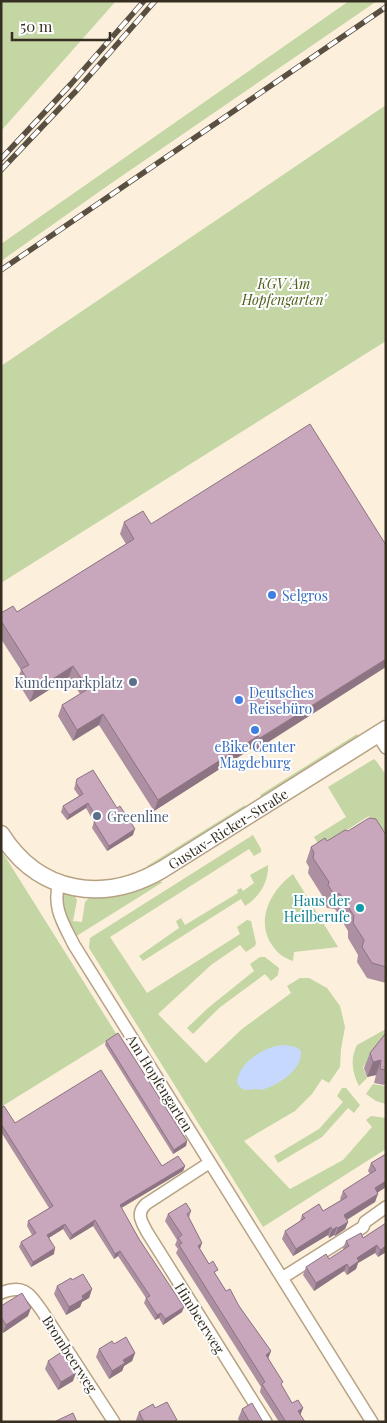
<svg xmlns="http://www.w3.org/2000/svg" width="387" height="1423" font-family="'Playfair Display',serif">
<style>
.green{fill:#c4d6a4}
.water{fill:#c6d8fe}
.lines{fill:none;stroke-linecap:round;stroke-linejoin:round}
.street-casing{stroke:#b7a284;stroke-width:14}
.secondary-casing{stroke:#b7a284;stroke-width:19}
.street{stroke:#fff;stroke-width:11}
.secondary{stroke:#fff;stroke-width:16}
.rail-casing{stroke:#595042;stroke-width:5.5}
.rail{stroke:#fefefe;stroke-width:4;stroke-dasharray:11;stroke-linecap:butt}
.wall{fill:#ac8fa1}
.shaded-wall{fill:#8c7483}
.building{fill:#c8a6bb;stroke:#8c7483}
.shop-dot{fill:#3f7fe0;stroke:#fefefe;stroke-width:2}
.service-dot{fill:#5c6f8a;stroke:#fefefe;stroke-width:2}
.culture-dot{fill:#0f9aa8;stroke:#fefefe;stroke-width:2}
.labels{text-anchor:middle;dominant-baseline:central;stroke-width:4;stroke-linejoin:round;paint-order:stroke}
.park-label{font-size:14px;font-style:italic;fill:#4c5f17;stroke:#fefefe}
.shop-label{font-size:14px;fill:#366cbe;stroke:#fefefe;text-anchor:start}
.service-label{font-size:14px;fill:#4e5e75;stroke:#fefefe;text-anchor:end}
.street-label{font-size:14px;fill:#362e21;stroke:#fefefe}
.culture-label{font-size:14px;fill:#0d838f;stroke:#fefefe;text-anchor:end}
</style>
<rect width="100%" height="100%" fill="#fcefdc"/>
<!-- green -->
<path class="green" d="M 2,1 L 116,1 L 1,131 L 1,2 Z
M 349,1 L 377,1 L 113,182 L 1,261 L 1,244 Z
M 386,105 L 386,341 L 1,583 L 1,366 Z
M 357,734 L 359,737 L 262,797 L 260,795 Z
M 374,759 L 377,762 L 386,775 L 386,842 L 369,816 L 320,847 L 314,837 L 346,817 L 328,787 Z
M 245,805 L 244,809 L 148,869 L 147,866 Z
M 253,835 L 261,849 L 261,852 L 254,856 L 249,849 L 110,937 L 147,993 L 240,934 L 237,927 L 247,920 L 251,921 L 256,943 L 255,946 L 246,952 L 240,945 L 211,965 L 158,1014 L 206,1063 L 242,1029 L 291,993 L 287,986 L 300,978 L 309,978 L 327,988 L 340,1006 L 345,1027 L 341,1049 L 340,1067 L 329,1083 L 322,1079 L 312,1094 L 295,1111 L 244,1141 L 290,1189 L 343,1160 L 372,1127 L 366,1120 L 371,1116 L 386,1118 L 386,1149 L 263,1227 L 89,948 L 90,938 Z
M 1,850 L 117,1035 L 1,1107 Z
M 268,865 C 269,881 259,898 245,906 L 241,899 L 143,961 L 139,956 L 179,928 L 176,921 L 181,918 L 185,925 L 238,893 L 237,890 L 241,888 L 243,891 L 254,883 L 250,875 Z
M 293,874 L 338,947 L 294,952 L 293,961 C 284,958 277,953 272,945 C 255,920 271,890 293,874 Z
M 157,881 L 163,882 L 75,937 L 53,905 L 51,898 L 53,893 L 58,891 L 75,896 L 77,900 L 73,921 L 82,922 L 85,902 L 89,898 C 114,899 135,893 157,881 Z
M 260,957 L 265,957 L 279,968 L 278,975 L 271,981 L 265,974 L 219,1008 L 193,1034 L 187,1028 L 208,1008 L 254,971 L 250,964 Z
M 386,1029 L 386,1040 L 363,1067 L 367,1078 L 359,1086 C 352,1072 350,1059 357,1045 Z
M 373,1084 L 384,1086 L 386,1084 L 386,1104 L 376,1101 L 366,1094 Z
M 342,1088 L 346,1088 L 360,1105 L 354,1113 L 348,1108 L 322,1137 L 278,1163 L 274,1156 L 319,1129 L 343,1102 L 337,1096 Z"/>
<!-- water -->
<path class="water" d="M 285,1045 L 296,1047 L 301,1051 C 302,1071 279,1084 262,1090 C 252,1086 243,1096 237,1082 C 239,1062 266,1045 285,1045 Z"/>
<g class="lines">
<!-- street casing -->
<g class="street-casing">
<path id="street" d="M 377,734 L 386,748
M 59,883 C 52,907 63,923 74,945 L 372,1422
M 209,1163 L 146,1204 C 136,1213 141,1221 147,1232 L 266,1422
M 282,1278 L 363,1227 L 365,1222 L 386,1207
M 1,1293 C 24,1284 29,1293 42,1311 L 114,1422"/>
</g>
<!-- secondary casing -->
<g class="secondary-casing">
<g id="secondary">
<path id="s1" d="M 1,834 C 39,894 104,904 163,869 L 386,729"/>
</g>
</g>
<!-- street -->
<use href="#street" class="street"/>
<!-- secondary -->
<use href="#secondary" class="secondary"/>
<!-- rail casing -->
<g class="rail-casing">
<path id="rail" d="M 1,159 L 71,84 L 144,1
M 1,170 L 77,90 L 155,1
M 1,270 L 386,7"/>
</g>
<!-- rail -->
<use href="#rail" class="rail"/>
</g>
<!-- wall -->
<path class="wall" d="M 124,522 L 151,524 L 386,545 L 256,750 L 254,747 L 154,811 L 99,725 L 73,741 L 58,716 L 62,705 L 80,694 L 69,677 L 30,702 L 17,681 L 21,670 L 1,639 L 1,621 L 17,612 L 126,544 L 120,534 Z
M 77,779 L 133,835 L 107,851 L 92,828 L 94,822 L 86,808 L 67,820 L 61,812 L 63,806 L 79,796 L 74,789 Z
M 386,835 L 386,983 L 367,978 L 357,962 L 358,955 L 348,938 L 348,931 L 335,909 L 327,908 L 323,900 L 323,897 L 308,873 L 309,867 L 306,862 L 311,847 L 327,841 Z
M 386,1033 L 386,1083 L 384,1085 L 374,1083 L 376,1075 L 367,1077 L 364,1068 L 370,1053 Z
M 106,1041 L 187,1141 L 186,1146 L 173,1154 L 105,1045 Z
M 1,1108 L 15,1123 L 162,1166 L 185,1166 L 183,1171 L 121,1208 L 182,1312 L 163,1325 L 159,1318 L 155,1320 L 144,1303 L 146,1298 L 118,1256 L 114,1259 L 93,1226 L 70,1240 L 63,1229 L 49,1238 L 54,1254 L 31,1267 L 19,1247 L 21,1242 L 32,1235 L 27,1226 L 28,1221 L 49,1208 L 1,1132 Z
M 386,1154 L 386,1187 L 377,1193 L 375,1202 L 347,1220 L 348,1222 L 345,1229 L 335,1236 L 334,1235 L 329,1238 L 328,1235 L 293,1256 L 282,1239 L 285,1231 L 300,1221 L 302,1215 L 323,1211 L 341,1200 L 340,1199 L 343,1191 L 370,1174 L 368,1171 L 371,1163 Z
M 191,1211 L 189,1218 L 202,1243 L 200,1249 L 226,1291 L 239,1306 L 271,1351 L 268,1358 L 282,1386 L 292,1403 L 303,1408 L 300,1415 L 305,1422 L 279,1422 L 260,1392 L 261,1387 L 176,1253 L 178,1249 L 175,1245 L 177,1240 L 165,1221 L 168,1214 Z
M 386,1223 L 386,1252 L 378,1257 L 375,1253 L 358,1263 L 356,1269 L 347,1275 L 344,1271 L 314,1291 L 303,1275 L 306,1267 L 329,1259 L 344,1250 L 343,1248 L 346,1241 L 363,1238 Z
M 57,1286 L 92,1289 L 89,1298 L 82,1302 L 80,1307 L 66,1315 L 54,1294 Z
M 1,1306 L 28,1316 L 3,1333 L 1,1330 Z
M 114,1344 L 135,1353 L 132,1361 L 124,1366 L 122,1371 L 109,1379 L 96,1357 L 99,1349 Z
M 48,1361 L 73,1381 L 58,1390 L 45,1369 Z
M 155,1408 L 176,1422 L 137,1422 L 136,1420 L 139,1412 Z
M 242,1409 L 263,1422 L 240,1422 L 238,1419 Z"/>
<!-- shaded-wall -->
<path class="shaded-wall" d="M 386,659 L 386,667 L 256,750 L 260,738 Z
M 73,666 L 69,677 L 30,702 L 34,691 Z
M 103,714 L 99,725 L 73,741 L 77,730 Z
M 258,736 L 254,747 L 154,811 L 158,800 Z
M 88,803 L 86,808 L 67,820 L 69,815 Z
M 135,829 L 133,835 L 107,851 L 109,846 Z
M 381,1060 L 376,1075 L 367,1077 L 373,1062 Z
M 187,1141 L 186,1146 L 173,1154 L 174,1150 Z
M 185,1166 L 183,1171 L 118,1210 L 120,1205 Z
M 386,1181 L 386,1187 L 372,1196 L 375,1188 Z
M 378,1194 L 375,1202 L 341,1223 L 344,1215 Z
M 95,1220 L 93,1226 L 70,1240 L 72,1235 Z
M 348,1222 L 345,1229 L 335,1236 L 338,1228 Z
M 65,1224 L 63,1229 L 45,1240 L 47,1235 Z
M 331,1227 L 328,1235 L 293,1256 L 296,1249 Z
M 337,1227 L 334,1235 L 329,1238 L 332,1230 Z
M 202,1243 L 199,1250 L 198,1246 Z
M 377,1245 L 375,1253 L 358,1263 L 356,1269 L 347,1275 L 349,1268 L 357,1258 Z
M 386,1246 L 386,1252 L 378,1257 L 380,1250 Z
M 55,1248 L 54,1254 L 31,1267 L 33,1262 Z
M 120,1251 L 118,1256 L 114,1259 L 115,1254 Z
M 347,1264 L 344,1271 L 314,1291 L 316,1283 Z
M 92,1289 L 89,1298 L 82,1302 L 80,1307 L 66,1315 L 69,1307 L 82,1296 Z
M 184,1307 L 182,1312 L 163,1325 L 165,1319 Z
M 31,1308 L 28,1316 L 3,1333 L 6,1325 Z
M 161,1313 L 159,1318 L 155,1320 L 157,1315 Z
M 271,1351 L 268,1359 L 266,1355 Z
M 135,1353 L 132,1361 L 124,1366 L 122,1371 L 109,1379 L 112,1371 L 123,1360 Z
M 76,1373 L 73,1381 L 58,1390 L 61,1382 Z
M 303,1408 L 300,1416 L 298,1411 Z"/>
<!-- building -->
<path class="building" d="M 310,424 L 386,545 L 386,659 L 260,738 L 258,736 L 158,800 L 103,714 L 77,730 L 62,705 L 88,689 L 73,666 L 34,691 L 21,669 L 29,665 L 1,621 L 1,613 L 13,606 L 17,612 L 134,539 L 124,522 L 143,511 L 151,524 Z
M 93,770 L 117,808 L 120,806 L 135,829 L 109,846 L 94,822 L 98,820 L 88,803 L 69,815 L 63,806 L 83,794 L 76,783 L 77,779 Z
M 369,818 L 376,819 L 386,835 L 386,967 L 372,963 L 362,947 L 364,940 L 353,923 L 354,916 L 340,894 L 333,893 L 328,885 L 329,882 L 313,858 L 314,853 L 311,847 L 325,838 L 327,841 L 345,830 L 348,831 Z
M 118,1033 L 187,1141 L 174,1150 L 106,1041 Z
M 386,1033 L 386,1070 L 380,1069 L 381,1060 L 373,1062 L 370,1053 Z
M 101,1070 L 162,1166 L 178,1156 L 185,1166 L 120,1205 L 139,1239 L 184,1307 L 165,1319 L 161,1313 L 157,1315 L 146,1298 L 150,1296 L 120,1251 L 115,1254 L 95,1220 L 72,1235 L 65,1224 L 47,1235 L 55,1248 L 33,1262 L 21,1242 L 36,1233 L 28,1221 L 53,1206 L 1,1124 L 1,1108 L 4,1106 L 15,1123 Z
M 386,1154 L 386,1181 L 375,1188 L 378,1194 L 344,1215 L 348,1222 L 338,1228 L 337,1227 L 332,1230 L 331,1227 L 296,1249 L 285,1231 L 305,1218 L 302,1215 L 319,1204 L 323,1211 L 347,1197 L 343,1191 L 376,1170 L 371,1163 Z
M 186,1203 L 191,1211 L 187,1214 L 202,1243 L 198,1246 L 209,1264 L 213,1261 L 218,1270 L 214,1272 L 226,1291 L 230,1289 L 239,1306 L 271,1351 L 266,1355 L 283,1382 L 281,1384 L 292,1403 L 298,1400 L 303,1408 L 298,1411 L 305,1422 L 286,1422 L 262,1384 L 265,1382 L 179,1245 L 182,1243 L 178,1238 L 182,1235 L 168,1214 Z
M 386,1223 L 386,1246 L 380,1250 L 377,1245 L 357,1258 L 359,1261 L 349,1268 L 347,1264 L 316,1283 L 306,1267 L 326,1254 L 329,1259 L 349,1246 L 346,1241 L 361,1233 L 363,1238 Z
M 83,1274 L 92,1289 L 82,1296 L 83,1299 L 69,1307 L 57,1286 L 71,1278 L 72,1280 Z
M 22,1293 L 31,1308 L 6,1325 L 1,1317 L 1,1306 Z
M 126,1337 L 135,1353 L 123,1360 L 125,1363 L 112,1371 L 99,1349 L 112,1341 L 114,1344 Z
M 63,1351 L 76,1373 L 61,1382 L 48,1361 Z
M 167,1402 L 177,1420 L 173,1422 L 144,1422 L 139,1412 L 153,1404 L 155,1408 Z
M 252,1403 L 263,1422 L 247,1422 L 249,1421 L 242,1409 Z
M 73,1413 L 77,1422 L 54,1422 Z"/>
<!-- markers -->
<g class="shop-dot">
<circle cx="272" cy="595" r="5"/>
<circle cx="239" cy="700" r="5"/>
<circle cx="255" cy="730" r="5"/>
</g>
<g class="service-dot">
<circle cx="133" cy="682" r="5"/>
<circle cx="97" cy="816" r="5"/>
</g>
<circle class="culture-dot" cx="360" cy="908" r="5"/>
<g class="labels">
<!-- park labels -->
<g class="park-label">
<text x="284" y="283">KGV 'Am<tspan x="284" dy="16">Hopfengarten'</tspan></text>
</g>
<!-- shop labels -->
<g class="shop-label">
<text x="282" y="595">Selgros</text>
<text x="249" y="692">Deutsches<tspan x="249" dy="16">Reisebüro</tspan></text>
<text x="255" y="746" text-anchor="middle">eBike Center<tspan x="255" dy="16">Magdeburg</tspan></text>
</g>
<!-- service labels -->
<g class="service-label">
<text x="123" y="682">Kundenparkplatz</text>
<text x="107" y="816" text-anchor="start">Greenline</text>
</g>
<!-- street labels -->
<g class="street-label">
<text stroke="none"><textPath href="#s1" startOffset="262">Gustav-Ricker-Straße</textPath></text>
<text transform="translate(160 1083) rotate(58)">Am Hopfengarten</text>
<text transform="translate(200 1318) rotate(58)">Himbeerweg</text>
<text transform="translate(70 1354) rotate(57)">Brombeerweg</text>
</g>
<!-- culture labels -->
<g class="culture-label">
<text x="350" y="900">Haus der<tspan x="350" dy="16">Heilberufe</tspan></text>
</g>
</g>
<!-- border -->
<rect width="387" height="1423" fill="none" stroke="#362e21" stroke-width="5"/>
<!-- scale -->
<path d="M12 32v8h98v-8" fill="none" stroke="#362e21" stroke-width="2.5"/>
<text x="20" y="32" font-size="15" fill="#362e21" stroke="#fefefe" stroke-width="4" paint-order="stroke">50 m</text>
</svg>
